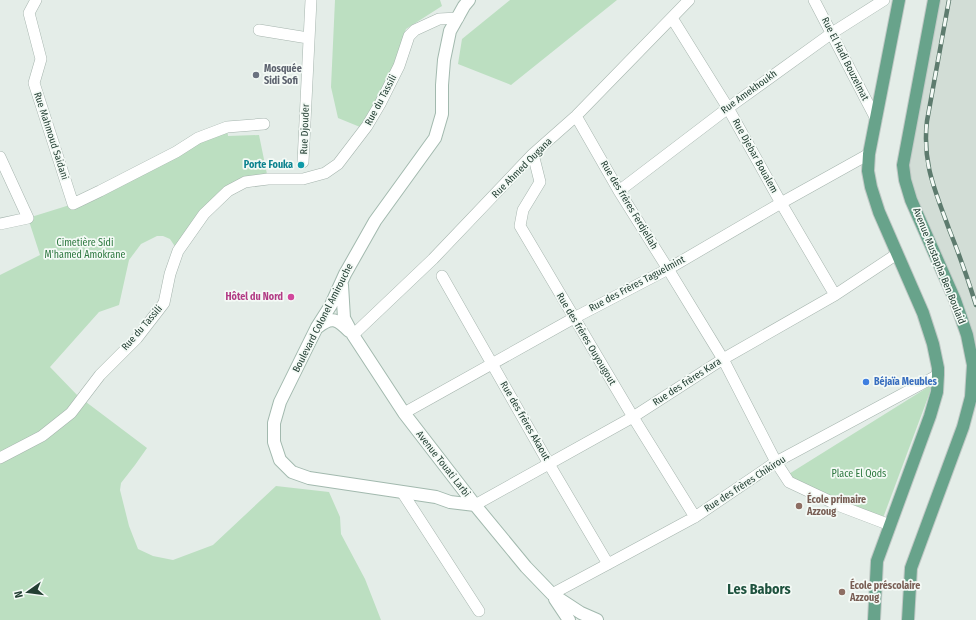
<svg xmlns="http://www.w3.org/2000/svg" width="976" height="620" font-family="'Fira Sans Condensed',sans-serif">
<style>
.built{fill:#d2ddd6}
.green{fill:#bcdfc1}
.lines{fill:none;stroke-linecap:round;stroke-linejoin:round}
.minor-casing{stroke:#a6b5ae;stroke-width:12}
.secondary-casing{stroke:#a2b9ae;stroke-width:14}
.primary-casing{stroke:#c1c9c6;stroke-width:14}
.minor{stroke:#fff;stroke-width:11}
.secondary{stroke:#fff;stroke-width:12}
.primary{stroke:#68a38b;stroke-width:12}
.rail-casing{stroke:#5d7b6e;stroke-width:4.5}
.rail{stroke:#f4faf6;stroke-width:3;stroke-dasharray:9;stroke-linecap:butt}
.worship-dot{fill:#6b7280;stroke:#f4faf6;stroke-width:1.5}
.culture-dot{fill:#0f9aa8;stroke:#f4faf6;stroke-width:1.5}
.hotel-dot{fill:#d1479c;stroke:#f4faf6;stroke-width:1.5}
.shop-dot{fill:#3f7fe0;stroke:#f4faf6;stroke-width:1.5}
.education-dot{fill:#8d6e63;stroke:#f4faf6;stroke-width:1.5}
.labels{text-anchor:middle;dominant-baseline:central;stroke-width:3.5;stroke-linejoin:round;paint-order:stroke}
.street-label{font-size:10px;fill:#233f33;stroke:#f4faf6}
.worship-label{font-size:10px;font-weight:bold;fill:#5b616d;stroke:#f4faf6;text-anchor:start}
.culture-label{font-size:10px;font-weight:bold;fill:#0d838f;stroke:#f4faf6;text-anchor:end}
.park-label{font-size:10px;fill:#2c773e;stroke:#f4faf6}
.hotel-label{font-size:10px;font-weight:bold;fill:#b23c85;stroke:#f4faf6;text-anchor:end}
.shop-label{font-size:10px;font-weight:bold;fill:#366cbe;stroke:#f4faf6;text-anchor:start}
.education-label{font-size:10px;font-weight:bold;fill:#785e54;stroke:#f4faf6;text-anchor:start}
.district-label{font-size:14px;font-weight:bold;fill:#1e523e;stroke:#f4faf6}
</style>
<rect width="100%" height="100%" fill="#e4ede8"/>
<!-- built -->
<path class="built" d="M 940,0 L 976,0 L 976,344 L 960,298 L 917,198 L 910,179 L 908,165 Z"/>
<!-- green -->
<path class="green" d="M 335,0 L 440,0 L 442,6 L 406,29 L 395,62 L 383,88 L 360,127 L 338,118 L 331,87 Z
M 510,0 L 617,0 L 511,85 L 458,64 L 462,39 Z
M 227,127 L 228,136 L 259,135 L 268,179 L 228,191 L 178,251 L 170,239 L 163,236 L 157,236 L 141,244 L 129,260 L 119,305 L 99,312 L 50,367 L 78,396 L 67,409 L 39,433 L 0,452 L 0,275 L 40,255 L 28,218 L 73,204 Z
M 933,384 L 880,526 L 784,477 Z
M 82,399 L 147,448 L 135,465 L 121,483 L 120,490 L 129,526 L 138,549 L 153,556 L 173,560 L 213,545 L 276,486 L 329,492 L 340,517 L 341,534 L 365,579 L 381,620 L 0,620 L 0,458 L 12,452 Z"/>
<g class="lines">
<!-- minor casing -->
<g class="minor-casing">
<path id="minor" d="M 36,0 L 29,13 L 41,59 L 34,83 L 73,204 L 100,191 L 176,152 L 198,138 L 227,127 L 264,124
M 814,0 L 876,119
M 672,18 L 728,108 L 781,203 L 835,295
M 259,30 L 308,38
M 576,116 L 619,191 L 668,269 L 723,359 L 776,462 L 789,482 L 840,506 L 890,525
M 533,154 L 540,182 L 523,210 L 520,226 L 633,417 L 695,517
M 0,157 L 28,218 L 0,224
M 303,162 L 311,0
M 619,191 L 728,108 L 832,33 L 884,0
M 442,276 L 549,464 L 608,564
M 353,335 L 433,259 L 533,154 L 576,116 L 689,0
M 404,413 L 574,318 L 668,269 L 781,203 L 869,154
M 0,458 L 42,436 L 71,413 L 100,375 L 137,338 L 164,303 L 170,274 L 178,251 L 204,214 L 228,191 L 245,182 L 268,179 L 303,179 L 325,173 L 338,164 L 367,126 L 380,104 L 399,66 L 409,36 L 415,30 L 439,19 L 458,18
M 402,492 L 479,611
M 475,505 L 633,417 L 723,359 L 835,295 L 897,254
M 552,594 L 608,564 L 695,517 L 776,462 L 938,375"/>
</g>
<!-- secondary casing -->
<g class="secondary-casing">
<path id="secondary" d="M 469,0 L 464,6 L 450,31 L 444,60 L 442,85 L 442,114 L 435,138 L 375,221 L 345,274 L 331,305 L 317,327 L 280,402 L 274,423 L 274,442 L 280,460 L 292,472 L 309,478 L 436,497 L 450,502 L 475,505
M 342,285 L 344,318 L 353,335 L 404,413 L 475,505 L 526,567 L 552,594 L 581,613 L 597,620
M 318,327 C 332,316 337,319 349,331
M 555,599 L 569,620"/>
</g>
<!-- primary casing -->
<g class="primary-casing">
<path id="primary" d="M 874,620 L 877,561 L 930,416 L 937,392 L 938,375 L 938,368 L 933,344 L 923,313 L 879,212 L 871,187 L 868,171 L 869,154 L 899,0
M 908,620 L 911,568 L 963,427 L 971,397 L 973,365 L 967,335 L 955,300 L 911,200 L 905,180 L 903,165 L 934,0"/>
</g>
<!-- minor -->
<use href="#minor" class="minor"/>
<!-- secondary -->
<use href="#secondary" class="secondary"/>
<!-- primary -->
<use href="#primary" class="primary"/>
<!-- rail casing -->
<g class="rail-casing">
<path id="rail" d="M 949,0 L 927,121 C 922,163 935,190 949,229 C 959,254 968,279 976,305"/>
</g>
<!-- rail -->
<use href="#rail" class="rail"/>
</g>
<!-- markers -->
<circle class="worship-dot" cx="256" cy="75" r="4"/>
<circle class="culture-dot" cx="301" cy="165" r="4"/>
<circle class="hotel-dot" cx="291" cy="297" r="4"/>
<circle class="shop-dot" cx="866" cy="382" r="4"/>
<g class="education-dot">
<circle cx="799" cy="506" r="4"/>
<circle cx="842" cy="592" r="4"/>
</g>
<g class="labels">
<!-- street labels -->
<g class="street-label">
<text transform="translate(845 59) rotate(63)">Rue El Hadi Bouzelmat</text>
<text transform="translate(749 92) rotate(-36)">Rue Amekhoukh</text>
<text transform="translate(381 100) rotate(-62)">Rue du Tassili</text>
<text transform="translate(305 129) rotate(-88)">Rue Djouder</text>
<text transform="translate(51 136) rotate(72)">Rue Mahmoud Saidani</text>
<text transform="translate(755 156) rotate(61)">Rue Djebar Boualem</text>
<text transform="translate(522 168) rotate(-45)">Rue Ahmed Ougana</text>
<text transform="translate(629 205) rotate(59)">Rue des frères Ferdjellah</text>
<text transform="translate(939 266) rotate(68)">Avenue Mustapha Ben Boulaid</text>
<text transform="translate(637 284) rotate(-28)">Rue des Frères Taguelmint</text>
<text transform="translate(323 318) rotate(-63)">Boulevard Colonel Amirouche</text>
<text transform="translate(142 328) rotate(-49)">Rue du Tassili</text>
<text transform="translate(586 339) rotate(59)">Rue des frères Ouyougout</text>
<text transform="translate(687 382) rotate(-33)">Rue des frères Kara</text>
<text transform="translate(525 421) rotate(60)">Rue des frères Akaout</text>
<text transform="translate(443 464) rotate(52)">Avenue Touati Larbi</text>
<text transform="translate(745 484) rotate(-33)">Rue des frères Chikirou</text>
</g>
<!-- worship labels -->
<g class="worship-label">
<text x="264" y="69">Mosquée<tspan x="264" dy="12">Sidi Sofi</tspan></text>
</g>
<!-- culture labels -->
<g class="culture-label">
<text x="293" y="165">Porte Fouka</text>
</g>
<!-- park labels -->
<g class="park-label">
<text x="85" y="243">Cimetière Sidi<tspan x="85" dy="12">M'hamed Amokrane</tspan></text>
<text x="859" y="474">Place El Qods</text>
</g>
<!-- hotel labels -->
<g class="hotel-label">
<text x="283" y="297">Hôtel du Nord</text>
</g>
<!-- shop labels -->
<g class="shop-label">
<text x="874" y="382">Béjaïa Meubles</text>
</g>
<!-- education labels -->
<g class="education-label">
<text x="807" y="500">École primaire<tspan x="807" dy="12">Azzoug</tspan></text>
<text x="850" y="586">École préscolaire<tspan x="850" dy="12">Azzoug</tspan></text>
</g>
<!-- district labels -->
<g class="district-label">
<text x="759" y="589">Les Babors</text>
</g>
</g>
<!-- north arrow -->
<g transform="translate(28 592) rotate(256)" stroke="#f4faf6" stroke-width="3" paint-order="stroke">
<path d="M0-3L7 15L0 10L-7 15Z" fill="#233f33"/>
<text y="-6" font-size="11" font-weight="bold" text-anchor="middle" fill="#233f33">N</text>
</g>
</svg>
